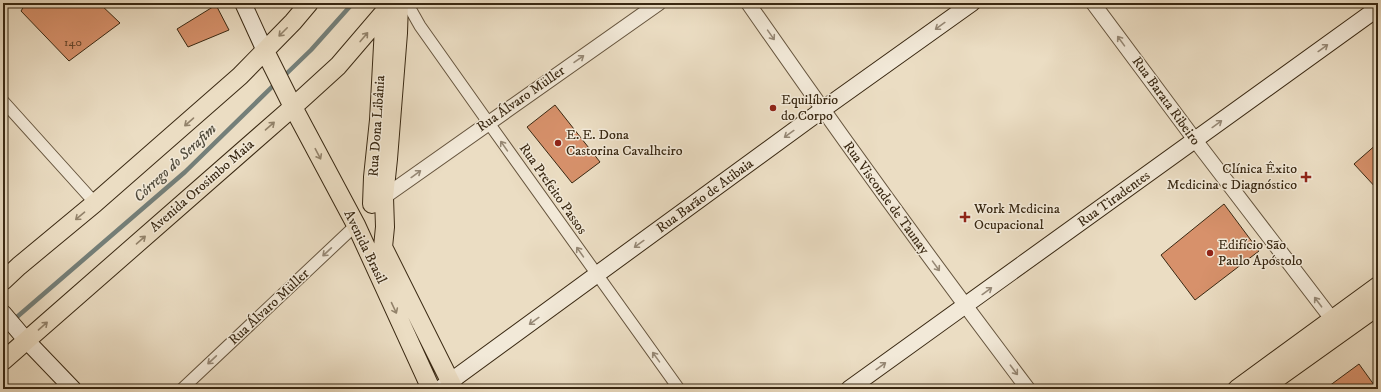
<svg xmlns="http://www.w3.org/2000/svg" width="1381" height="392" font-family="'IM FELL DW Pica',serif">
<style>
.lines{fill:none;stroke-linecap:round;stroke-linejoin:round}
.stream{stroke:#747f79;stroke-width:4.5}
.building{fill:#d7916b;stroke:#392812}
.minor-casing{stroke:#66553e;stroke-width:13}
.tertiary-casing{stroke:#66553e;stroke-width:16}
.secondary-casing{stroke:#392812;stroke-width:18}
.primary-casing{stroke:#392812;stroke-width:20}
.minor{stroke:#f2e9d8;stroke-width:11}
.tertiary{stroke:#f2e9d8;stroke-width:14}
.secondary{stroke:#f2e9d8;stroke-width:16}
.primary{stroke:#ebddc3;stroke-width:18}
.oneway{stroke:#968875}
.oneway2{stroke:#92826a}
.poi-dot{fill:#8f2418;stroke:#f2e9d8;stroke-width:1.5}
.labels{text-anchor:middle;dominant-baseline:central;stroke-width:3;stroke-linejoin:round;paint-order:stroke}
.number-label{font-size:12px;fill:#604228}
.street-label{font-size:14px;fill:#392812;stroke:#f2e9d8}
.poi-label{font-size:14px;fill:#392812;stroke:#f2e9d8;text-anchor:start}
.water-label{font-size:15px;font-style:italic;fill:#524c3d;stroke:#f2e9d8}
</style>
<rect width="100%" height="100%" fill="#ebddc3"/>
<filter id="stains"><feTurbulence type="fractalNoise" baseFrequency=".005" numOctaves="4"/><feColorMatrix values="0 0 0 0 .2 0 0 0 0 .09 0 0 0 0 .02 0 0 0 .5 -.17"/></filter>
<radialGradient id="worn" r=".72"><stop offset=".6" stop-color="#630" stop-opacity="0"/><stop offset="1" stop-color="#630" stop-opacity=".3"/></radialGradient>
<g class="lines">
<!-- stream -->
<path class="stream" d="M 283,77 L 311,50 L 353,3
M 3,329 L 185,172 L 276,83"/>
</g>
<!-- building -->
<path class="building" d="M 26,3 L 99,3 L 120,23 L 69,61 L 21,11 Z
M 216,5 L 229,30 L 188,47 L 177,29 Z
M 555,105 L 600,162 L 572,183 L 527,127 Z
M 1378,143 L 1378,190 L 1354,164 Z
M 1224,204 L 1259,251 L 1195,300 L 1161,255 Z
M 1359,364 L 1377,389 L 1325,389 Z"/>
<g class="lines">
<!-- minor casing -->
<g class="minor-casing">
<path id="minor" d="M 407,3 L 420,26 L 488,122 L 679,389
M 3,4 L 4,3
M 3,101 L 95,203
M 182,389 L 356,225"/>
</g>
<!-- tertiary casing -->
<g class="tertiary-casing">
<path id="tertiary" d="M 748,3 C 839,134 932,262 1028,389
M 1093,3 L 1195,140 L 1338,327
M 384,197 L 659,3"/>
</g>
<!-- secondary casing -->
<g class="secondary-casing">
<path id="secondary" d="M 243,3 L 265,51
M 3,313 L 26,340 L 73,389
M 440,389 L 822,110 L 972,3
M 849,389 L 1378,8"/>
</g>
<!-- primary casing -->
<g class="primary-casing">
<path id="primary" d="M 399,3 L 398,33 L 388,159 L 384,197 L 385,227 L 383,247 L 454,389
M 265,51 L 293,107 L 356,225 L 431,389
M 372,204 L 373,177 L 379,120 L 385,8
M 3,281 L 19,266 L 95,203 L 240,76 L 293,22 L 309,3
M 3,361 L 293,107 L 338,66 L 392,3
M 1237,389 L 1378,286
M 1262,389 L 1378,306"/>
</g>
<!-- minor -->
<use href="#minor" class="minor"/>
<!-- tertiary -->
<use href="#tertiary" class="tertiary"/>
<!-- secondary -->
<use href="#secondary" class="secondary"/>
<!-- primary -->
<use href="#primary" class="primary"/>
</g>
<!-- one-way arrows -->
<defs><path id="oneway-shaft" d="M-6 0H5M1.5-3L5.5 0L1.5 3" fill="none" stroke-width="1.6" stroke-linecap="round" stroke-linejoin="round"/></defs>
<g class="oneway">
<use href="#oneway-shaft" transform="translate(940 26) rotate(144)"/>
<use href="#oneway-shaft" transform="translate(771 35) rotate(55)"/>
<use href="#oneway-shaft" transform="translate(1121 41) rotate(-126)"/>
<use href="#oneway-shaft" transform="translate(1323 48) rotate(-36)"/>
<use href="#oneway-shaft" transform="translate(579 59) rotate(-35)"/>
<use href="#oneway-shaft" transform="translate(1217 124) rotate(-36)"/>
<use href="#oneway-shaft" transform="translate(789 134) rotate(144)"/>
<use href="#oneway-shaft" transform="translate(504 146) rotate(-125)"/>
<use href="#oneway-shaft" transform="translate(416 174) rotate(-36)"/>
<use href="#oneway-shaft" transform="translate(639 244) rotate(144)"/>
<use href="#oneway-shaft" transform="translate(327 252) rotate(137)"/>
<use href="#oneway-shaft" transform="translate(580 252) rotate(-125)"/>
<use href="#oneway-shaft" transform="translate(936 266) rotate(54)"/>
<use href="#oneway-shaft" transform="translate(987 291) rotate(-36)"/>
<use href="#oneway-shaft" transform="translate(1318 302) rotate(-127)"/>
<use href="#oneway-shaft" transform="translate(534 321) rotate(144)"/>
<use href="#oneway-shaft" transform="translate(656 357) rotate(-126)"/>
<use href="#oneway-shaft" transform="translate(212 360) rotate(137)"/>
<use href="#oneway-shaft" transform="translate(881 366) rotate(-36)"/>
<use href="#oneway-shaft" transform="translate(1014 370) rotate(53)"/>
</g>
<g class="oneway2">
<use href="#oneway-shaft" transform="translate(283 32) rotate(135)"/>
<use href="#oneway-shaft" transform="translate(364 37) rotate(-50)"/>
<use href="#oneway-shaft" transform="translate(189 122) rotate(139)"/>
<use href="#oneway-shaft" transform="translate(270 126) rotate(-41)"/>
<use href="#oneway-shaft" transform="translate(318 154) rotate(62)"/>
<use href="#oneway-shaft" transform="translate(80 216) rotate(140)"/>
<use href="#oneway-shaft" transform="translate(141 240) rotate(-41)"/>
<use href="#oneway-shaft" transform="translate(394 308) rotate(65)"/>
<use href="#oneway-shaft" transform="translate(43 326) rotate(-41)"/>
</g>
<!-- markers -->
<g class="poi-dot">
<circle cx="773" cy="108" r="4"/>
<circle cx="558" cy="143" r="4"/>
<path d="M1304 171h4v4h4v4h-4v4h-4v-4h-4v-4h4z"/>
<path d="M963 211h4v4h4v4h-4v4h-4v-4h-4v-4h4z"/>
<circle cx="1210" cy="253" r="4"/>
</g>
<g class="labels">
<!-- number labels -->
<g class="number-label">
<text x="73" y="42">140</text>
</g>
<!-- street labels -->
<g class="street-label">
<text transform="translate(521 99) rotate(-35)">Rua Álvaro Müller</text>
<text transform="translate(1166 101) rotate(54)">Rua Barata Ribeiro</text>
<text transform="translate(377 126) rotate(-86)">Rua Dona Libânia</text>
<text transform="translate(202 186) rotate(-41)">Avenida Orosimbo Maia</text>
<text transform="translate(553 189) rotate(55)">Rua Prefeito Passos</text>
<text transform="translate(705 196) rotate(-36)">Rua Barão de Atibaia</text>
<text transform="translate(886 198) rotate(54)">Rua Visconde de Taunay</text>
<text transform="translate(1114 199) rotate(-36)">Rua Tiradentes</text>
<text transform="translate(365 247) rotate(64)">Avenida Brasil</text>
<text transform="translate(269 307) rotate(-43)">Rua Álvaro Müller</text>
</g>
<!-- poi labels -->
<g class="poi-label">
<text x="781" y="100">Equilíbrio<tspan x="781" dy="16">do Corpo</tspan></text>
<text x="566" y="135">E. E. Dona<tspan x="566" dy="16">Castorina Cavalheiro</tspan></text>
<text x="1297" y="169" text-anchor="end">Clínica Êxito<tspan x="1297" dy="16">Medicina e Diagnóstico</tspan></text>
<text x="974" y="209">Work Medicina<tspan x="974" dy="16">Ocupacional</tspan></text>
<text x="1218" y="245">Edifício São<tspan x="1218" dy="16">Paulo Apóstolo</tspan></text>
</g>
<!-- water labels -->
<g class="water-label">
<text transform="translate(175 163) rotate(-43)">Córrego do Serafim</text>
</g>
</g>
<!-- margin -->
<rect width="1381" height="392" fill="none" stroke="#ebddc3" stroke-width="16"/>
<rect x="4" y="4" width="1373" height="384" fill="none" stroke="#392812" stroke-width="2"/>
<rect x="8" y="8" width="1365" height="376" fill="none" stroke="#392812"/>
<rect width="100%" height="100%" filter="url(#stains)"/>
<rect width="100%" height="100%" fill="url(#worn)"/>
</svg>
